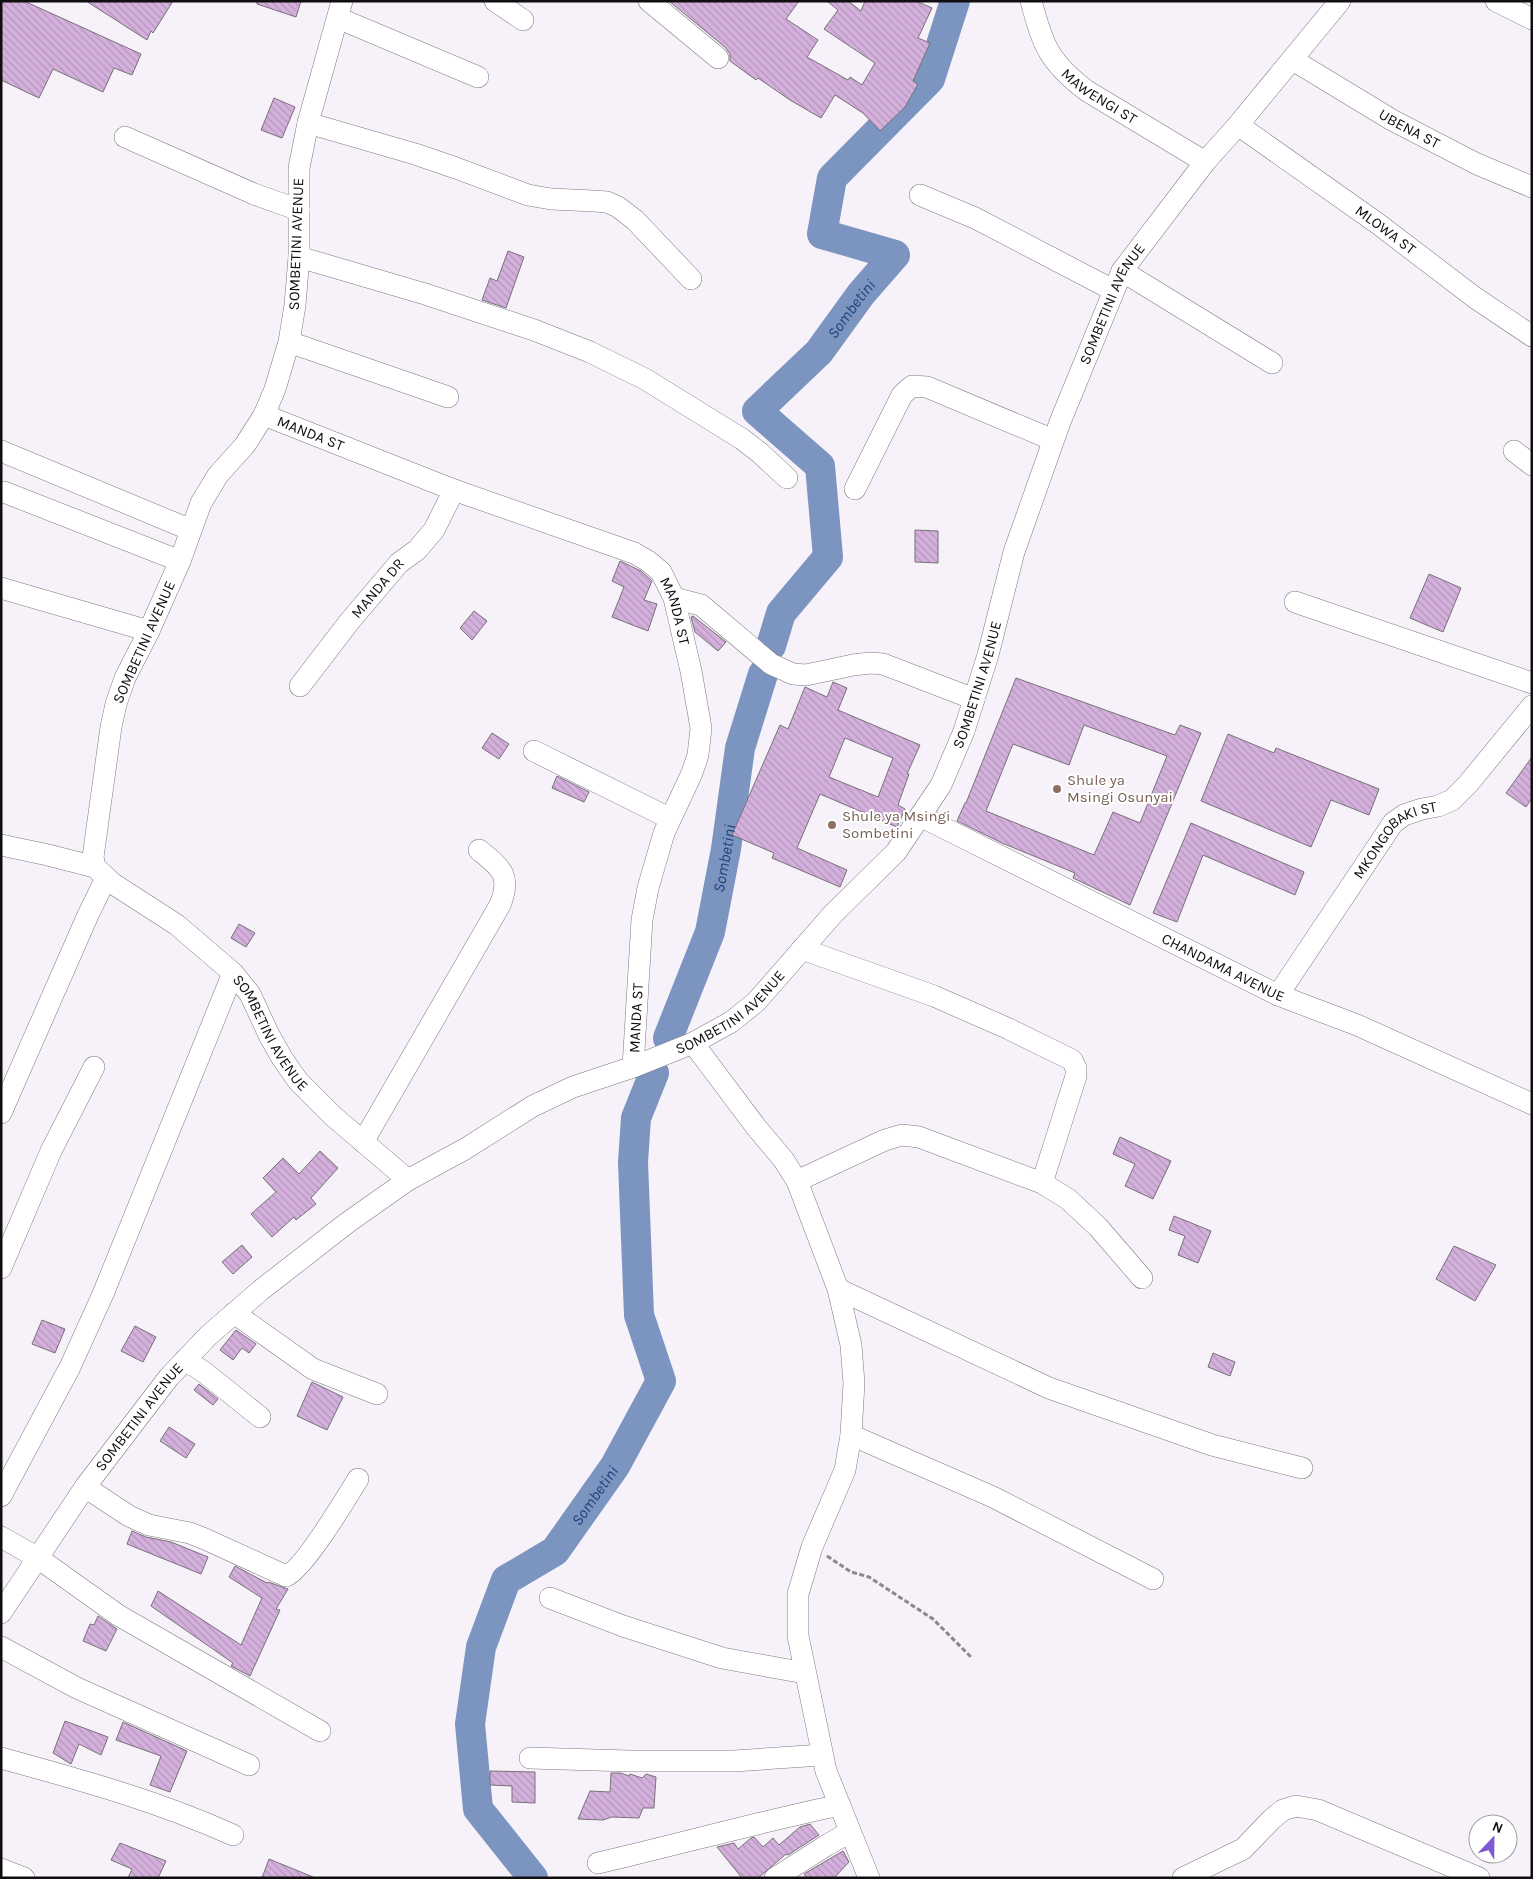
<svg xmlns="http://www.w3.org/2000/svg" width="1533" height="1879" font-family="Karla,sans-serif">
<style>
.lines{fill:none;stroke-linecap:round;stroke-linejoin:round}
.river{stroke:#7b95c0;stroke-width:30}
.building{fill:url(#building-back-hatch);stroke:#777178;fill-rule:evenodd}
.minor-casing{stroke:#7f7981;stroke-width:22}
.path{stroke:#8b878c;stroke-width:3;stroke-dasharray:5 2.5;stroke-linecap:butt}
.minor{stroke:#fff;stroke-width:21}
.education-dot{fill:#8d6e63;stroke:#fff;stroke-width:2}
.labels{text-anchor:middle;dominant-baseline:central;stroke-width:4;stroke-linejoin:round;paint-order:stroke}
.street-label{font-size:15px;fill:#100e10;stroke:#fff}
.education-label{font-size:15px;fill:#785e54;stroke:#fff;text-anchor:start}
.water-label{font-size:16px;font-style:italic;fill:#224279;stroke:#fff}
</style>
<defs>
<pattern id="building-back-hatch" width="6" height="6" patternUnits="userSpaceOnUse" patternTransform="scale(1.25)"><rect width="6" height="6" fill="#d4b0dc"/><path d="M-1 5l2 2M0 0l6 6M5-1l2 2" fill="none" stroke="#b596bc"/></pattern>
</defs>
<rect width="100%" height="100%" fill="#f7f1f9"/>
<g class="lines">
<!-- river -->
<g class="river">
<path id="s1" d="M 771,646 L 781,613 L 828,557 L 820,466 L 757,411 L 819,352 L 861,294 L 895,255 L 822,234 L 832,178 L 930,79 L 955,1"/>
<path id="s2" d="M 668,1038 L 710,932 L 726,849 L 740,748 L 763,674"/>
<path id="s3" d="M 533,1878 L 478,1809 L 470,1724 L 481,1647 L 506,1580 L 555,1551 L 615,1466 L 661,1381 L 639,1315 L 633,1162 L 636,1118 L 654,1073"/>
</g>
</g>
<!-- building -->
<path class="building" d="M 1,1 L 24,1 L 141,54 L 132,75 L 114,68 L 103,92 L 53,69 L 39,98 L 1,80 Z
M 86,1 L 173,1 L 153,33 L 151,31 L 147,40 Z
M 257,1 L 301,1 L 296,17 L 257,4 Z
M 669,1 L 799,1 L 786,19 L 818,40 L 807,57 L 848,80 L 850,77 L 862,85 L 875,63 L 824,29 L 838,10 L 827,1 L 848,1 L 861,11 L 865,1 L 916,1 L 932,8 L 918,38 L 930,43 L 913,81 L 918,84 L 905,107 L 880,131 L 863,113 L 835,95 L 821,118 L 790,100 L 758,78 L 756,80 L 730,61 L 730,54 L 726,48 Z
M 274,98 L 295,107 L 282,138 L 261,130 Z
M 508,251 L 524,257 L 506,308 L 482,300 L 490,278 L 497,281 Z
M 915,530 L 938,531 L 938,563 L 915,562 Z
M 620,561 L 641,571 L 652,581 L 644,600 L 657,604 L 648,631 L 612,617 L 624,587 L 612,581 Z
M 1429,574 L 1461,588 L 1443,632 L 1410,618 Z
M 474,611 L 487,621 L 472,640 L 460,628 Z
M 693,616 L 726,642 L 718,651 L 695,632 L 691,617 Z
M 1016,678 L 1175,735 L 1180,725 L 1201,733 L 1130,905 L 1073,878 L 1075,873 L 1002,843 L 957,821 L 965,803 L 966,803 ZM 1084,725 L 1167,756 L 1140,823 L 1113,812 L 1094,855 L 986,811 L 1013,744 L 1069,765 Z
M 833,682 L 847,688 L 838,710 L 920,745 L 907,774 L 909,774 L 898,805 L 905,809 L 897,827 L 820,794 L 797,848 L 847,870 L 840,887 L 772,858 L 774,853 L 732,835 L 780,725 L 788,729 L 805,687 L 827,697 ZM 845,738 L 893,758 L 878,797 L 829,777 Z
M 492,733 L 509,744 L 499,759 L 482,748 Z
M 1228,734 L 1274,753 L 1276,748 L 1379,789 L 1369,815 L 1331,800 L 1311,847 L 1201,801 Z
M 1532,757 L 1532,798 L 1526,807 L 1506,793 Z
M 557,776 L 589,792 L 584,802 L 552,788 Z
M 1191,823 L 1304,872 L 1295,895 L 1203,855 L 1177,922 L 1153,913 Z
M 239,924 L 255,933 L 246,947 L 231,938 Z
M 1120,1137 L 1171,1161 L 1153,1199 L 1125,1186 L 1135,1164 L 1113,1154 Z
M 320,1151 L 338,1168 L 311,1198 L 316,1204 L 296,1220 L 294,1217 L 272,1237 L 251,1214 L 276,1192 L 263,1178 L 283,1158 L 299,1174 Z
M 1174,1216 L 1211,1231 L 1198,1263 L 1178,1255 L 1185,1236 L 1169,1230 Z
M 242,1245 L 252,1257 L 233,1274 L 222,1262 Z
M 1454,1246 L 1496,1265 L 1475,1301 L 1436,1279 Z
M 42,1320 L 65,1329 L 55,1353 L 32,1344 Z
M 135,1326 L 156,1337 L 143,1362 L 121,1351 Z
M 236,1330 L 256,1344 L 249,1353 L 242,1348 L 233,1360 L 220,1350 Z
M 1213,1353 L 1235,1362 L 1230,1376 L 1208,1367 Z
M 312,1382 L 343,1397 L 327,1430 L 297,1416 Z
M 199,1384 L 218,1399 L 213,1405 L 194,1390 Z
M 169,1427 L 195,1444 L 186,1458 L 160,1441 Z
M 132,1531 L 146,1537 L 171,1542 L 208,1557 L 201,1574 L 127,1544 Z
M 235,1566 L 267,1583 L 268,1582 L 288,1589 L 276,1609 L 280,1610 L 250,1676 L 231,1666 L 233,1663 L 151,1606 L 158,1591 L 241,1645 L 262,1598 L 229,1577 Z
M 98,1616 L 117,1629 L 106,1651 L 83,1641 L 90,1624 L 94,1625 Z
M 65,1721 L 108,1737 L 101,1755 L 79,1744 L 71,1764 L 53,1753 Z
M 123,1722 L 187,1751 L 170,1792 L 150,1785 L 161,1756 L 116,1740 Z
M 490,1771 L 535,1772 L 535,1803 L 512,1802 L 512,1786 L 490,1785 Z
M 611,1773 L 621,1773 L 629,1776 L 630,1774 L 642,1778 L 646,1774 L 656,1777 L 654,1808 L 643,1808 L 639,1818 L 612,1817 L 603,1820 L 578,1819 L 590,1791 L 610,1792 Z
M 810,1824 L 819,1835 L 788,1855 L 786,1854 L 758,1878 L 742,1878 L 717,1847 L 734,1843 L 738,1849 L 751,1838 L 754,1837 L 763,1847 L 773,1838 L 779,1845 L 800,1827 Z
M 120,1843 L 166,1861 L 158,1878 L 128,1878 L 132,1869 L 111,1860 Z
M 843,1851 L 849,1862 L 834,1878 L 807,1878 L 804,1874 Z
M 269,1859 L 313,1877 L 313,1878 L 262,1878 Z"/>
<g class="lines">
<!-- minor casing -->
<g class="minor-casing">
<g id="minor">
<path id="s4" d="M 342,1 L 308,123 L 299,168 L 299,257 L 295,305 L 289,342 L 275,389 L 264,415 L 245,445 L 218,475 L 201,503 L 180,561 L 149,631 L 125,678 L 116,704 L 111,727 L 93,857 L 95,867 L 112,883 L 177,925 L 233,973 L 250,994 L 269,1035 L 282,1058 L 298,1081 L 333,1116 L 408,1180"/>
<path d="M 495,1 L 523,20"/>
<path d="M 649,1 L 718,58"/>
<path id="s5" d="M 1031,1 C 1043,46 1049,62 1087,91 L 1205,162"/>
<path d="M 1496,1 L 1532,19"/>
<path d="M 338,18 L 478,77"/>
<path id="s6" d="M 1293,60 L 1392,120 L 1477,164 L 1532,187"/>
<path d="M 308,123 L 415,154 L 456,168 L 528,195 L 551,199 L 594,201 L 607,202 L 618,207 L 635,220 L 691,279"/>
<path id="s7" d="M 1238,125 L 1377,223 L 1474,297 L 1532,336"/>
<path d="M 125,137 L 254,194 L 299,210"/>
<path d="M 920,195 L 975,218 L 1113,290"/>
<path d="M 299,257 L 425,294 L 534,330 L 590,352 L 645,379 L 742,439 L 760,453 L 787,478"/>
<path d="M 1122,271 L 1272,363"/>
<path d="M 289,342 L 448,397"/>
<path id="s8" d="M 264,415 L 454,490 L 634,553 L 648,561 L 661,572 L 674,598 L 691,671 L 701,728 L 698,755 L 692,773 L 664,833 L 648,888 L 642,920 L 633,1067"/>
<path d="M 1,451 L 191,530"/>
<path d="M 1514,451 L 1532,465"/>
<path d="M 855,489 L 902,395 L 912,386 L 927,387 L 1053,440"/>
<path d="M 4,492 L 180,561"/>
<path d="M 1,588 L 149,631"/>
<path d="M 674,598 L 701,605 L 771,664 L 793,674 L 806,675 L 853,665 L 870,663 L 883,664 L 974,699"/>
<path d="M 1295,602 L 1532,683"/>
<path id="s9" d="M 300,686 L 349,622 L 399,563 L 417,550 L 434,530 L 454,490"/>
<path d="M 534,751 L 669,818"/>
<path id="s10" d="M 920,816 L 1278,995 L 1357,1025 L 1532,1104"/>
<path d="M 1,845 L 48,855 L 95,867"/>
<path d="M 802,949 L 934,996 L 1009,1029 L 1072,1060 L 1076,1068 L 1076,1076 L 1042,1183"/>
<path id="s11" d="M 1278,995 L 1393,823 L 1404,815 L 1422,809 L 1438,806 L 1452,800 L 1468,784 L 1532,706"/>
<path d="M 693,1043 L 756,1127 L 783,1159 L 797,1181 L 838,1289 L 851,1345 L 854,1383 L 851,1435 L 845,1470 L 812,1547 L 798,1594 L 798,1636 L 826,1771 L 869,1878"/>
<path d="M 1,1113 L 88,915 L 106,878"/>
<path d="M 363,1142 L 500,905 C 512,875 501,868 479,850"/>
<path d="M 797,1181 L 885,1140 L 902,1135 L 919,1137 L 1042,1183 L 1068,1199 L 1098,1227 L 1142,1278"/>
<path d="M 1,1268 L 51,1151 L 94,1067"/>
<path d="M 838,1289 L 1049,1388 L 1212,1445 L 1302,1468"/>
<path d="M 234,1313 L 313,1369 L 377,1394"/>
<path d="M 185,1360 L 204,1372 L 260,1417"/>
<path d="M 851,1435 L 993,1497 L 1153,1579"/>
<path d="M 85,1487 L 129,1516 L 149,1525 L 190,1533 L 205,1539 L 286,1576 C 303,1570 347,1497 358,1479"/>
<path d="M 1,1496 L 70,1367 L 103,1294 L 233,973"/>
<path d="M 1,1537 L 38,1558 L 118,1615 L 320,1731"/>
<path d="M 550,1598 L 623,1626 L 722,1658 L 805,1673"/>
<path id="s12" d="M 1,1613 L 85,1487 L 169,1377 L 209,1335 L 261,1290 L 347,1223 L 408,1180 L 465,1149 L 533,1106 L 573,1087 L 633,1067 L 693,1043 L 731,1022 L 756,1002 L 833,914 L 896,852 L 941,785 L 964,731 L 988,655 L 1014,552 L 1060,422 L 1122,271 L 1205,162 L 1238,125 L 1340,1"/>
<path d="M 1,1647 L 77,1688 L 249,1765"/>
<path d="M 1,1758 C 81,1780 158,1801 233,1835"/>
<path d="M 530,1758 L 629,1761 L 734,1761 L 822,1755"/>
<path d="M 598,1863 C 679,1844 759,1822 840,1805"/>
<path d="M 1,1869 L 24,1878"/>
<path d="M 775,1878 L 827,1845 L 850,1832"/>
<path d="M 1183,1878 L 1243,1849 L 1272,1819 L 1283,1810 L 1296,1806 L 1318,1810 L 1479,1878"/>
</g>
</g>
<!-- path -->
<path class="path" d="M 827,1556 L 851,1572 L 869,1577 L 933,1619 L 971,1657"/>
<!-- minor -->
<use href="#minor" class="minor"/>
</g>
<!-- markers -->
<g class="education-dot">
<circle cx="1057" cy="789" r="5"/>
<circle cx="832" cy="825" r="5"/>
</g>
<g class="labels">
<!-- street labels -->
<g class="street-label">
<text stroke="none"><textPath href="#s5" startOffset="122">MAWENGI ST</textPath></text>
<text stroke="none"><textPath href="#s6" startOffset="135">UBENA ST</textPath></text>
<text stroke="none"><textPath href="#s7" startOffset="181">MLOWA ST</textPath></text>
<text transform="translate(296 244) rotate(-88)">SOMBETINI AVENUE</text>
<text stroke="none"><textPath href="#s12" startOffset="1791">SOMBETINI AVENUE</textPath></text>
<text stroke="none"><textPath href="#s8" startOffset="50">MANDA ST</textPath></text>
<text stroke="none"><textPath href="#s9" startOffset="125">MANDA DR</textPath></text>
<text stroke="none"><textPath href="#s8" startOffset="470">MANDA ST</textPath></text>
<text transform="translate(144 642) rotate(-66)">SOMBETINI AVENUE</text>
<text stroke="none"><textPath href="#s12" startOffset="1386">SOMBETINI AVENUE</textPath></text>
<text stroke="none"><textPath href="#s11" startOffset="198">MKONGOBAKI ST</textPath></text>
<text stroke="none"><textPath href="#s10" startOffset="339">CHANDAMA AVENUE</textPath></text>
<text stroke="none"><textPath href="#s12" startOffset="966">SOMBETINI AVENUE</textPath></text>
<text transform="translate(636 1018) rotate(-87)">MANDA ST</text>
<text stroke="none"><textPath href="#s4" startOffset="1162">SOMBETINI AVENUE</textPath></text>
<text stroke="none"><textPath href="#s12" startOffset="240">SOMBETINI AVENUE</textPath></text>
</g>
<!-- education labels -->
<g class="education-label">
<text x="1067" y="780">Shule ya<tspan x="1067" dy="17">Msingi Osunyai</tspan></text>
<text x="842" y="816">Shule ya Msingi<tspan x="842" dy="17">Sombetini</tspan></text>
</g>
<!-- water labels -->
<g class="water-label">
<text stroke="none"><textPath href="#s1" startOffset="422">Sombetini</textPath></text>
<text stroke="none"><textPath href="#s2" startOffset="189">Sombetini</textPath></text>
<text stroke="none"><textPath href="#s3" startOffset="448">Sombetini</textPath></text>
</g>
</g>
<!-- border -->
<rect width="1533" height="1879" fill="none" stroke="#100e10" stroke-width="5"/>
<!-- north arrow -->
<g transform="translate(1493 1839) rotate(22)"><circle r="24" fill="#ffffff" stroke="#9f9f9f"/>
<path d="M0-4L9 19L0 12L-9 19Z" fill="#8058d1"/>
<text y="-8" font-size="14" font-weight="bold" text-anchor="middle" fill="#100e10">N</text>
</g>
</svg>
